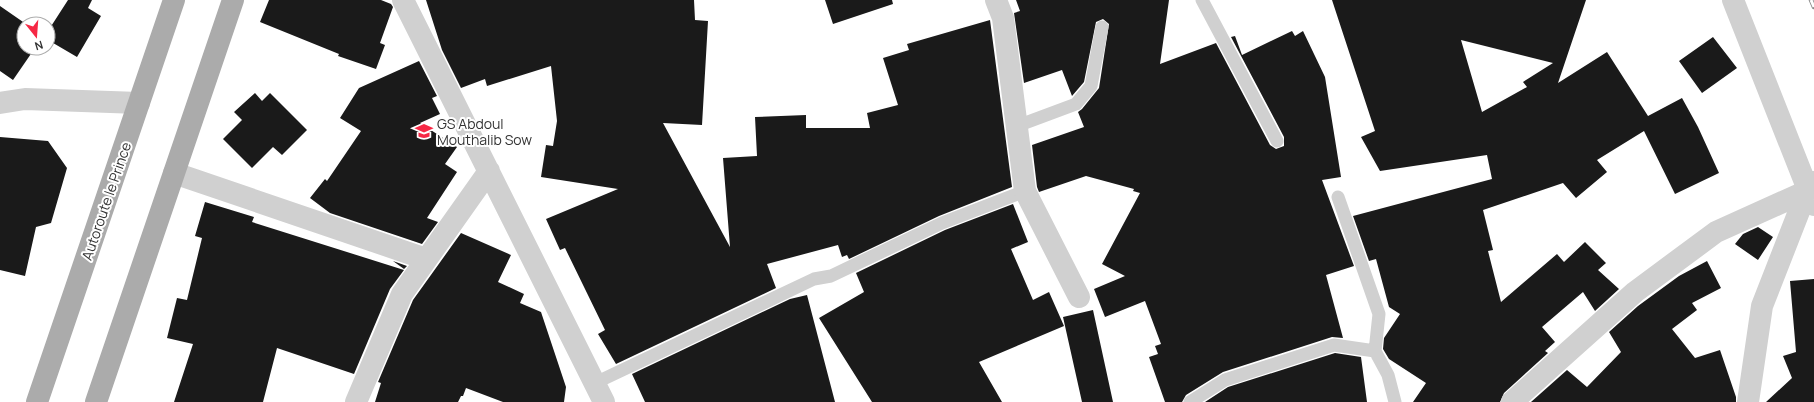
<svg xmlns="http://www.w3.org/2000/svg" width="1814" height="402" font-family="Manrope,sans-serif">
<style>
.building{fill:#1a1a1a;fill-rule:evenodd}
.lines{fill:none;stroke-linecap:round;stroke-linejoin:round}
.service{stroke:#d0d0d0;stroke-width:13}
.minor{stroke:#d0d0d0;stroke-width:22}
.primary{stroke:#ababab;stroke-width:22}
.rail-casing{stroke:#888;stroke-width:4.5}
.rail{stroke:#fff;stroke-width:3;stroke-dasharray:9;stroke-linecap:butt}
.labels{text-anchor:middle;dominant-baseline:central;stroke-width:4;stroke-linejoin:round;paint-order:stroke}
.poi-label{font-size:14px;fill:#333;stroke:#fff;text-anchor:start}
.street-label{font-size:14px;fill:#333;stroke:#fff}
</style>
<rect width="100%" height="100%" fill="#fff"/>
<!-- building -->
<path class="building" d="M 68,0 L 92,0 L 88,8 L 101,16 L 77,57 L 48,40 L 48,31 Z
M 269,0 L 381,0 L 391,4 L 393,7 L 380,43 L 385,45 L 376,69 L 338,56 L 339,54 L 260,22 Z
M 426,0 L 694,0 L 695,20 L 708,21 L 702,125 L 663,123 L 730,247 L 723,158 L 757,156 L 755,117 L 806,115 L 806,128 L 870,128 L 867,113 L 898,105 L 883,58 L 909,50 L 907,44 L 990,20 L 1012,187 L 939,216 L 849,259 L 847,255 L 842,257 L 838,245 L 767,264 L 776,288 L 616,364 L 598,334 L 605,330 L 565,248 L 560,250 L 546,219 L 618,189 L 541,177 L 546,145 L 553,146 L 557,121 L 551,66 L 487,86 L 485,79 L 461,88 L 442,50 Z
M 825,0 L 892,0 L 893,4 L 833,24 Z
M 1016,0 L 1169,0 L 1160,64 L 1216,43 L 1270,145 L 1276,149 L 1284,146 L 1284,137 L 1231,37 L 1235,36 L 1242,55 L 1292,31 L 1295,36 L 1303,31 L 1325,77 L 1341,177 L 1322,180 L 1354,266 L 1326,275 L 1343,338 L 1332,337 L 1223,372 L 1186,395 L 1182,402 L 1165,402 L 1149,357 L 1158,354 L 1155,346 L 1161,344 L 1145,301 L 1105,317 L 1094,289 L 1125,276 L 1102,264 L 1140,193 L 1133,191 L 1134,189 L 1086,176 L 1039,192 L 1037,187 L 1032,145 L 1084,127 L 1078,112 L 1082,109 L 1099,88 L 1109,24 L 1103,19 L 1096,22 L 1084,82 L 1072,96 L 1062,70 L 1024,83 L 1014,13 L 1020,11 Z
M 1332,0 L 1586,0 L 1558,83 L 1607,52 L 1648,116 L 1682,98 L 1698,127 L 1719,173 L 1675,194 L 1644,131 L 1597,160 L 1607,172 L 1576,198 L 1563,183 L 1483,210 L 1493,250 L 1488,251 L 1501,302 L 1557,254 L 1564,262 L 1585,242 L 1606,263 L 1598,270 L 1619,289 L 1595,311 L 1583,292 L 1542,327 L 1555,342 L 1545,351 L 1548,353 L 1504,393 L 1500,402 L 1413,402 L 1426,383 L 1389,359 L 1383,349 L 1384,338 L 1400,314 L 1389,307 L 1376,259 L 1369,261 L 1353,216 L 1492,179 L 1487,155 L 1380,171 L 1361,137 L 1375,131 ZM 1461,40 L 1553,63 L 1523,82 L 1527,87 L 1482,112 Z
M 0,6 L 26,24 L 24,24 L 24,48 L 35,48 L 13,80 L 0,71 Z
M 1713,37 L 1737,68 L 1702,93 L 1679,61 Z
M 419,61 L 437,96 L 432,98 L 440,114 L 420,123 L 457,147 L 445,164 L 457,172 L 427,218 L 438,222 L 422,244 L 330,213 L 310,198 L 325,179 L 327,181 L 361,131 L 340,118 L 359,88 Z
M 255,93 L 262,101 L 270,93 L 307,130 L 282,155 L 273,147 L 252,168 L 223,139 L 242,120 L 234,112 Z
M 0,137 L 48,141 L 67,168 L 51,223 L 36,227 L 25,276 L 0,270 Z
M 205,202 L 254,217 L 252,222 L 404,270 L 390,289 L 354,374 L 277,348 L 263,402 L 174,402 L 193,344 L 167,338 L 177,298 L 187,300 L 202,238 L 195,236 Z
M 1013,204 L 1028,242 L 1011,249 L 1033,300 L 1049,292 L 1064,326 L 979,362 L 1002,402 L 872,402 L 819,318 L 864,292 L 856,273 L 945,230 Z
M 1758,227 L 1773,237 L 1758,260 L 1735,244 L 1743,234 Z
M 461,233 L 511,255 L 498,282 L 524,294 L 520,303 L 541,312 L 566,387 L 564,402 L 503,402 L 466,388 L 463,396 L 461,396 L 458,402 L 375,402 L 381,383 L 378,382 L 413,300 Z
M 393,261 L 407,266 L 404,269 Z
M 1707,261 L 1721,288 L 1692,303 L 1697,310 L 1672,329 L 1695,358 L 1720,350 L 1736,397 L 1736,402 L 1531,402 L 1567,370 L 1587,387 L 1621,352 L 1609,332 L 1638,306 L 1679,276 Z
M 1814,279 L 1814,402 L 1766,402 L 1792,378 L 1783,356 L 1796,352 L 1790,281 Z
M 807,295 L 835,402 L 645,402 L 632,374 L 790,299 Z
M 1093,310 L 1113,402 L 1082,402 L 1063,317 Z
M 1335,353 L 1361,357 L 1367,402 L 1205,402 L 1228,387 Z"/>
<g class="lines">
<!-- service -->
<path class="service" d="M 1202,0 L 1277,141
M 1017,126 L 1076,104 L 1091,86 L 1102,27
M 1338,197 L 1379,314 L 1375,351
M 595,383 L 814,279 L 831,276 L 942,223 L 1025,191
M 1190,402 L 1225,380 L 1334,345 L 1375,351 L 1388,375 L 1395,402"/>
<!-- minor -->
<path class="minor" d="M 403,0 L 604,402
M 996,0 L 1003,18 L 1025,191 L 1079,297
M 1733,0 L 1814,205
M 0,103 L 25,99 L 139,103
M 174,173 L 426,259
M 356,402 L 402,294 L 489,171
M 1512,402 L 1635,292 L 1716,232 L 1807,191 L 1814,182
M 1748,402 L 1762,306 L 1807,191"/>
<!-- primary -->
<path class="primary" d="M 37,402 L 174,0
M 96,402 L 233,0"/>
<!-- rail casing -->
<g class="rail-casing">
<path id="rail" d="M 1811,0 L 1814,7"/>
</g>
<!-- rail -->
<use href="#rail" class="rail"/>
</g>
<!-- icons -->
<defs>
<g id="school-bare" transform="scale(1.38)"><path d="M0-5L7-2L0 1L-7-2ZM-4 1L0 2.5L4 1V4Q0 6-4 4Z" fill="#f62845" stroke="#fff" stroke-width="2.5" paint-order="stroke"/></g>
</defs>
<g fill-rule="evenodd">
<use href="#school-bare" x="424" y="131"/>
</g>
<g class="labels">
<!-- poi labels -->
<g class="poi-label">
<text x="437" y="123">GS Abdoul<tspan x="437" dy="16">Mouthalib Sow</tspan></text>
</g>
<!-- street labels -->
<g class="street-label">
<text transform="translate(106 201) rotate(-71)">Autoroute le Prince</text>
</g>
</g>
<!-- north arrow -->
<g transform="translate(36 36) rotate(163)"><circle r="19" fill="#ffffff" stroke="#adadad"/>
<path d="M0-3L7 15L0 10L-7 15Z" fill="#f62845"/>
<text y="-6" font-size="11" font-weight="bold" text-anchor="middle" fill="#333333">N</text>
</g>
</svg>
